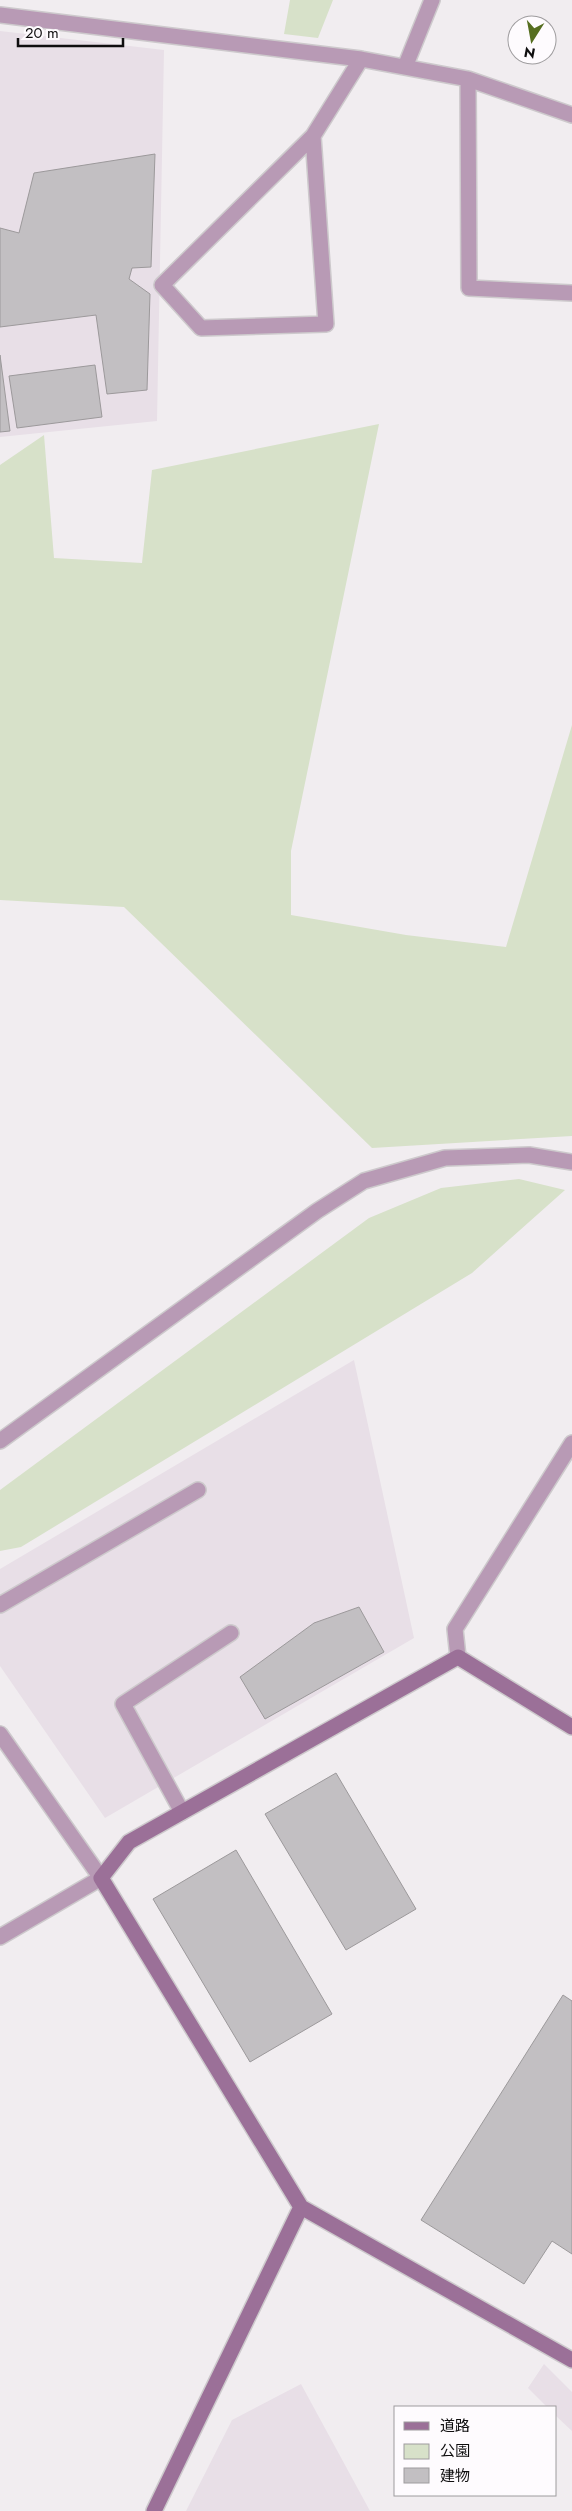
<svg xmlns="http://www.w3.org/2000/svg" width="572" height="2511" font-family="Jost,'Noto Sans JP',sans-serif">
<style>
.built{fill:#e8dfe7}
.green{fill:#d7e1c9}
.building{fill:#c2bfc2;stroke:#9c999b}
.lines{fill:none;stroke-linecap:round;stroke-linejoin:round}
.lane-casing{stroke:#cdc9cc;stroke-width:18}
.street-casing{stroke:#cdc9cc;stroke-width:18}
.secondary-casing{stroke:#cdc9cc;stroke-width:18}
.lane{stroke:#b89ab5;stroke-width:15}
.street{stroke:#b89ab5;stroke-width:15}
.secondary{stroke:#9b7098;stroke-width:15}
</style>
<rect width="100%" height="100%" fill="#f1edf0"/>
<!-- built -->
<path class="built" d="M 0,31 L 164,50 L 157,421 L 0,437 Z
M 354,1360 L 414,1638 L 105,1818 L 0,1666 L 0,1569 Z
M 544,2364 L 572,2392 L 572,2431 L 556,2416 L 556,2407 L 547,2407 L 528,2388 Z
M 301,2384 L 370,2511 L 186,2511 L 232,2420 Z"/>
<!-- green -->
<path class="green" d="M 290,0 L 333,0 L 318,38 L 284,34 Z
M 379,424 L 291,851 L 291,915 L 406,935 L 506,947 L 572,725 L 572,1136 L 372,1148 L 124,907 L 0,900 L 0,465 L 44,435 L 54,558 L 142,563 L 152,470 Z
M 519,1179 L 565,1190 L 472,1273 L 21,1547 L 0,1551 L 0,1490 L 369,1218 L 441,1188 Z"/>
<!-- building -->
<path class="building" d="M 155,154 L 151,267 L 132,268 L 129,279 L 150,294 L 147,390 L 107,394 L 96,315 L 0,327 L 0,228 L 19,233 L 34,173 Z
M 0,355 L 10,431 L 0,432 Z
M 95,365 L 102,417 L 17,428 L 9,376 Z
M 359,1607 L 384,1652 L 265,1719 L 240,1677 L 314,1623 Z
M 336,1773 L 416,1909 L 346,1950 L 265,1814 Z
M 236,1850 L 332,2014 L 250,2062 L 153,1899 Z
M 563,1995 L 572,2001 L 572,2254 L 552,2241 L 524,2284 L 421,2220 Z"/>
<g class="lines">
<!-- lane casing -->
<g class="lane-casing">
<path id="lane" d="M 0,1605 L 198,1490
M 458,1657 L 455,1629 L 572,1443
M 182,1812 L 123,1704 L 231,1633"/>
</g>
<!-- street casing -->
<g class="street-casing">
<path id="street" d="M 0,15 L 361,59 L 468,79 L 572,115
M 405,67 L 432,0
M 468,79 L 469,288 L 572,293
M 313,136 L 326,324 L 201,328 L 162,285 L 313,136 L 361,59
M 0,1441 L 317,1211 L 364,1181 L 445,1158 L 529,1155 L 572,1162
M 0,1734 L 101,1878 L 0,1937"/>
</g>
<!-- secondary casing -->
<g class="secondary-casing">
<path id="secondary" d="M 572,1727 L 458,1657 L 129,1842 L 101,1878 L 301,2207 L 572,2360
M 154,2511 L 301,2207"/>
</g>
<!-- lane -->
<use href="#lane" class="lane"/>
<!-- street -->
<use href="#street" class="street"/>
<!-- secondary -->
<use href="#secondary" class="secondary"/>
</g>
<!-- legend -->
<rect x="394" y="2406" width="162" height="90" fill="#fefbfe" stroke="#9e9c9e"/>
<rect x="404" y="2422" width="25" height="8" fill="#9b7098" stroke="#9e9c9e"/>
<text x="440" y="2431" font-size="15" fill="#0f0e0f">道路</text>
<rect x="404" y="2444" width="25" height="15" fill="#d7e1c9" stroke="#9e9c9e"/>
<text x="440" y="2456" font-size="15" fill="#0f0e0f">公園</text>
<rect x="404" y="2468" width="25" height="15" fill="#c2bfc2" stroke="#9e9c9e"/>
<text x="440" y="2481" font-size="15" fill="#0f0e0f">建物</text>
<!-- north arrow -->
<g transform="translate(532 40) rotate(191)"><circle r="24" fill="#fefbfe" stroke="#9e9c9e"/>
<path d="M0-4L9 19L0 12L-9 19Z" fill="#566e20"/>
<text y="-8" font-size="14" font-weight="bold" text-anchor="middle" fill="#0f0e0f">N</text>
</g>
<!-- scale -->
<path d="M18 38v8h105v-8" fill="none" stroke="#0f0e0f" stroke-width="2.5"/>
<text x="25" y="38" font-size="15" fill="#0f0e0f" stroke="#fefbfe" stroke-width="4" paint-order="stroke">20 m</text>
</svg>
